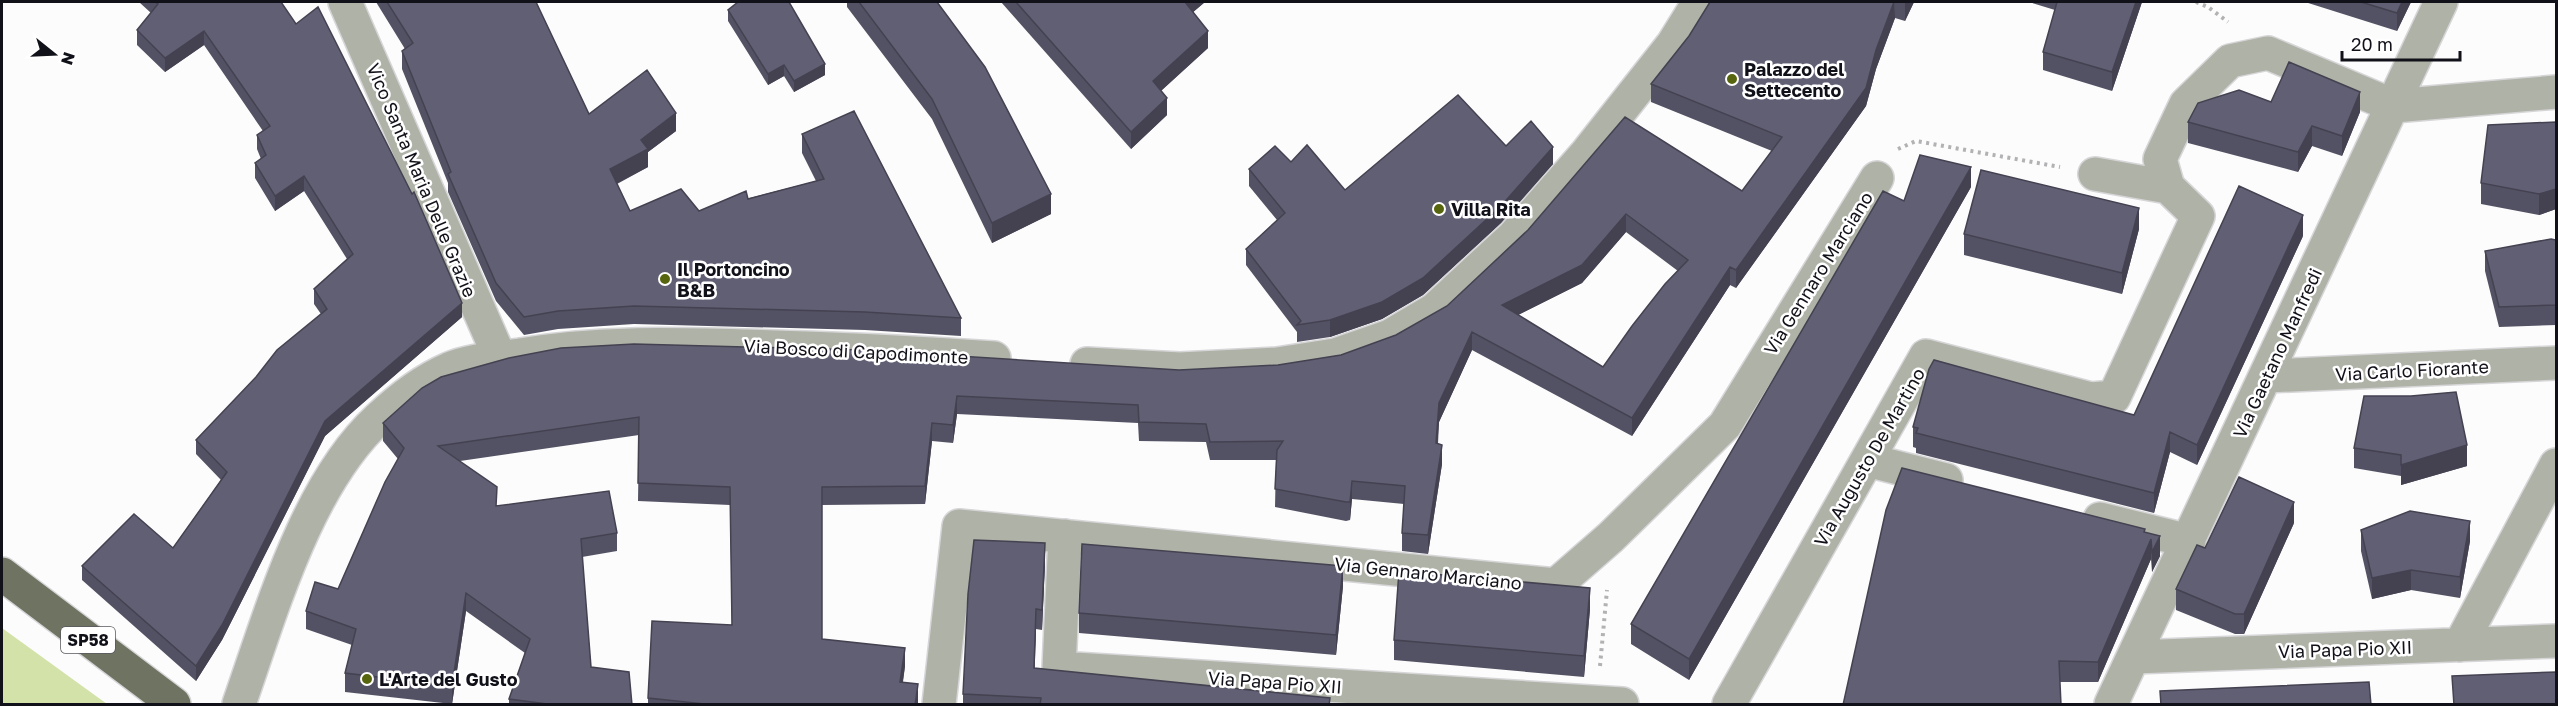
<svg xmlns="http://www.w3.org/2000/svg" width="2558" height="706" font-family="'Golos Text',sans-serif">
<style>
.green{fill:#d3e2a8}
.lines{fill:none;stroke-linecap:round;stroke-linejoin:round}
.street-casing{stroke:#d6d6d8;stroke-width:36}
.primary-casing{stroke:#d6d6d8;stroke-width:36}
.path{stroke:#b2b2b5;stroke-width:4;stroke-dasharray:3 4.5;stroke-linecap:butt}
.street{stroke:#afb2a7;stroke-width:33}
.primary{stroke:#6f7462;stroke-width:33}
.wall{fill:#535264;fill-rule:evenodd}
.shaded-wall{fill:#444251}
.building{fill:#615f74;stroke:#444251;stroke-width:1.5;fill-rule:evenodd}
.poi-dot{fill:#57660e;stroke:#fff;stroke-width:2}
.labels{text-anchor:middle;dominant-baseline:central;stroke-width:5;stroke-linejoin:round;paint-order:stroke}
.shield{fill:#fff;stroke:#58585e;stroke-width:1.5}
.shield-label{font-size:16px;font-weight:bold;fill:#111119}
.poi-label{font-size:18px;font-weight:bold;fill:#111119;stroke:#fff;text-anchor:start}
.street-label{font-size:18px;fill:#111119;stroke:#fff}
</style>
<rect width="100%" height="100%" fill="#fcfcfc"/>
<!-- green -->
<path class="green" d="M 2,628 L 107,704 L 2,704 Z"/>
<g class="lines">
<!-- street casing -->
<g class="street-casing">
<path id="street" d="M 345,2 L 500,358
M 2095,174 L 2168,187
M 1087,364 L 1180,369 L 1277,364 L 1335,355 L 1390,336 L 1434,310 L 1514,236 L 1586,154 L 1673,44 L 1699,2
M 2267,376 L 2556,363
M 1867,460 L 1946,480
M 2100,519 L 2189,541
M 1065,536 L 1059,668 L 1622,704
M 2460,645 L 2556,465
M 2134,657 L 2556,641
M 239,704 C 271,613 306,485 379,418 C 399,399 424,380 449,369 C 468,360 499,358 520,355 C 595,342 668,344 745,346 C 828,348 911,352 994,358
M 939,704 L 959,526 L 1556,585 L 1611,537 L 1725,425 L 1877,178
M 1729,704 L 1926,356 L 2091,399 L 2114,397 L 2198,216 L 2168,187 L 2160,159 L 2186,104 L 2230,61 L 2268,53 L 2394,106 L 2556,92
M 2111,704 L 2441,2"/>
</g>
<!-- primary casing -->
<g class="primary-casing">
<path id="primary" d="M 2,574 L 174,704"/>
</g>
<!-- path -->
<path class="path" d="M 2196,2 L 2208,7 L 2228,22
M 1898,149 L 1916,141 L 2060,167
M 1600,666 L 1607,590"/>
<!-- street -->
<use href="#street" class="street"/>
<!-- primary -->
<use href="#primary" class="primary"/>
</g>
<!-- wall -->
<path class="wall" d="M 139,2 L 281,2 L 462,317 L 325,436 L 222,640 L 196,681 L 82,580 L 82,566 L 173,548 L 221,480 L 196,454 L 196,440 L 321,314 L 314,304 L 314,289 L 347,259 L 304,191 L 275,211 L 255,178 L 255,163 L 261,159 L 257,149 L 257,135 L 263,131 L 204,45 L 165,72 L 137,45 L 137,30 L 151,13 Z
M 376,2 L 536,2 L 589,114 L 676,131 L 648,152 L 648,167 L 617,184 L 630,211 L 699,211 L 816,181 L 802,153 L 802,134 L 961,318 L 961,336 L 865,330 L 634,324 L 558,329 L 524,335 L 496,301 L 448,192 L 448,183 L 402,69 L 402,51 L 405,49 Z
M 847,2 L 937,2 L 1051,214 L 992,243 L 932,119 L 847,7 Z
M 1001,2 L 1205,2 L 1193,12 L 1208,48 L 1161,91 L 1167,115 L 1131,149 Z
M 1710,2 L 1914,2 L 1905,21 L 1895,18 L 1876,69 L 1866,106 L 1736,288 L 1730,285 L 1632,436 L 1472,350 L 1439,422 L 1438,444 L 1442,464 L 1428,554 L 1402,551 L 1402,533 L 1404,504 L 1352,499 L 1350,520 L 1346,521 L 1275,507 L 1276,460 L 1210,460 L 1206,442 L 1139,441 L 1138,423 L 957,414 L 953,443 L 932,441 L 925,504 L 822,505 L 822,639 L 905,666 L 903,682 L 918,702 L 918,705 L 648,705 L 648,698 L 732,625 L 730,505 L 638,501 L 639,435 L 460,461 L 497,506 L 617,533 L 617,551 L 582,557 L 591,667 L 632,705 L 509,705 L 509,699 L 525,653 L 466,611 L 452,704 L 345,692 L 345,673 L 352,645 L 306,629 L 306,611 L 338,589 L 398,459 L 383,441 L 383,423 L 1179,370 L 1278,365 L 1341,355 L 1396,335 L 1447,306 L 1528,230 L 1742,191 L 1772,151 L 1651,102 L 1651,84 L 1689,36 ZM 1626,232 L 1678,271 L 1603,367 L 1518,315 L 1582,283 Z
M 2029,2 L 2142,2 L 2112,91 L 2043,70 L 2043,52 L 2055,10 Z
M 2305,2 L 2411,2 L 2397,31 Z
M 728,10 L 825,75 L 794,92 L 784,76 L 768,85 L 728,21 Z
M 2271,102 L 2360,112 L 2342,156 L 2312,146 L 2298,172 L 2188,143 L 2188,122 Z
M 2556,122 L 2556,209 L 2539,215 L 2481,204 L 2481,183 Z
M 1506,146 L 1553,164 L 1501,223 L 1423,295 L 1382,319 L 1330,337 L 1297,342 L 1297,332 L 1246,265 L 1246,249 L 1277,220 L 1249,186 L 1249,169 L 1345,190 Z
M 1971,187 L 1689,680 L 1631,644 L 1631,624 L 1904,201 Z
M 2139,229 L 2122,294 L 1964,255 L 1964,234 Z
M 2303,236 L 2197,465 L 2170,452 L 2154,513 L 1916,453 L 1916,448 L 1913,447 L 1913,427 L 2134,415 Z
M 2556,240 L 2556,325 L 2499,327 L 2485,271 L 2485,251 Z
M 2411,396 L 2467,466 L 2401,485 L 2401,476 L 2354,468 L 2354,448 Z
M 2294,523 L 2244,634 L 2235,634 L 2176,610 L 2176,589 Z
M 2361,530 L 2470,541 L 2460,598 L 2411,590 L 2372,599 L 2361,551 Z
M 2145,532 L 2160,556 L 2152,572 L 2151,559 L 2098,682 L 2060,682 L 1843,705 Z
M 1045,563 L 1042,630 L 1036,629 L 1034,668 L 1330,705 L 963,705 L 963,694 Z
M 1343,586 L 1336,655 L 1079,633 L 1079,613 Z
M 1590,609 L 1584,677 L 1394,660 L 1394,640 Z"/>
<!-- shaded-wall -->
<path class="shaded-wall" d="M 1185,2 L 1205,2 L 1185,19 Z
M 1894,2 L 1895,18 L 1876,69 L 1866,106 L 1736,288 L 1736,270 L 1876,50 Z
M 1906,2 L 1914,2 L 1905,21 L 1905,3 Z
M 2136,2 L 2142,2 L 2112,91 L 2112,72 Z
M 2402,2 L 2411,2 L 2397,31 L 2397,13 Z
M 204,31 L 204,45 L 165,72 L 165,58 Z
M 1208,31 L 1208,48 L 1153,98 L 1153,81 Z
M 825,64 L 825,75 L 794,92 L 794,81 Z
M 784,65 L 784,76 L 768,85 L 768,74 Z
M 2360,92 L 2360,112 L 2342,156 L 2342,136 Z
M 1167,98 L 1167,115 L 1131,149 L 1131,132 Z
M 676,113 L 676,131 L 648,152 L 648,167 L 610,187 L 610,169 L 641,140 Z
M 2312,126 L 2312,146 L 2298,172 L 2298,152 Z
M 1553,147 L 1553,164 L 1501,223 L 1423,295 L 1382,319 L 1330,337 L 1330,320 Z
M 1971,167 L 1971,187 L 1689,680 L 1689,659 Z
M 304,176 L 304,191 L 275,211 L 275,196 Z
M 2556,189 L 2556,209 L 2539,215 L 2539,194 Z
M 1051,194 L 1051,214 L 992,243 L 992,223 Z
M 2139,208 L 2139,229 L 2122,294 L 2122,273 Z
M 1626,214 L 1626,232 L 1582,283 L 1502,323 L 1502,305 Z
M 2303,215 L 2303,236 L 2197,465 L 2197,445 Z
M 1730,267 L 1730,285 L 1632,436 L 1632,418 Z
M 462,303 L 462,317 L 325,436 L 222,640 L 196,681 L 196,666 L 325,421 Z
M 1472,332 L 1472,350 L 1439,422 L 1436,461 L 1436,443 L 1439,403 Z
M 957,396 L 957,414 L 953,443 L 953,425 Z
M 932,423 L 932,441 L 925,504 L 925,486 Z
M 2170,432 L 2170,452 L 2154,513 L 2154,493 Z
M 1442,445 L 1442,464 L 1428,554 L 1428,535 Z
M 2467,445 L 2467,466 L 2401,485 L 2401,465 Z
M 1352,481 L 1352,499 L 1350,520 L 1350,502 Z
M 2294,502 L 2294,523 L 2244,634 L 2244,614 Z
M 2470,521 L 2470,541 L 2460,598 L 2460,577 Z
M 2160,536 L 2160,556 L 2152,572 L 2152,552 Z
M 2151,539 L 2151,559 L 2098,682 L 2098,662 Z
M 1045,543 L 1045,563 L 1042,630 L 1042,610 Z
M 1343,566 L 1343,586 L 1336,655 L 1336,635 Z
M 2411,570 L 2411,590 L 2372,599 L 2372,578 Z
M 1590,588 L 1590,609 L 1584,677 L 1584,656 Z
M 466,593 L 466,611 L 452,704 L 452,686 Z
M 1036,609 L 1036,629 L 1034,689 L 1034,668 Z
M 905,648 L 905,666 L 900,700 L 900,682 Z
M 918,684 L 918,705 L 915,705 Z"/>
<!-- building -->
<path class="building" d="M 155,2 L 281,2 L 296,24 L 318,7 L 412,194 L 414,192 L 462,303 L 325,421 L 222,625 L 196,666 L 82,566 L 134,514 L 173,548 L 227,472 L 196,440 L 256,377 L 277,350 L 327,309 L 314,289 L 353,254 L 304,176 L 275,196 L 255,163 L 266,155 L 257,135 L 270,126 L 204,31 L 165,58 L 137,30 L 158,4 Z
M 387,2 L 536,2 L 589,114 L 647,70 L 676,113 L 641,140 L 648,149 L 610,169 L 630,211 L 681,189 L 699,211 L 746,191 L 748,199 L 824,179 L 802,134 L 854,111 L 961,318 L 865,312 L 634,306 L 558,311 L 524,317 L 496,283 L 448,174 L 451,172 L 402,51 L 413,43 Z
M 738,2 L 789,2 L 825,64 L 794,81 L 784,65 L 768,74 L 728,10 Z
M 859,2 L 937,2 L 985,67 L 1051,194 L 992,223 L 932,99 Z
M 1016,2 L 1185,2 L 1208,31 L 1153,81 L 1167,98 L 1131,132 Z
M 1710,2 L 1894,2 L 1876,50 L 1866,88 L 1736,270 L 1730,267 L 1632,418 L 1472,332 L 1439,403 L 1436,443 L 1442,445 L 1428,535 L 1402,533 L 1405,486 L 1352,481 L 1350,502 L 1346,502 L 1275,489 L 1277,450 L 1283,441 L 1210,442 L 1206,424 L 1139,422 L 1138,405 L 957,396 L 953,425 L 932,423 L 925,486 L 822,487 L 822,639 L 905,648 L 900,682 L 918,684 L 915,705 L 714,705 L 648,698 L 652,621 L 732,625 L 730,487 L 638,483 L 639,417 L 438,446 L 497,487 L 496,506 L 609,491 L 617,533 L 581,539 L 591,667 L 629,672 L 632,705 L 555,705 L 509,699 L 530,639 L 466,593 L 452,686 L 345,673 L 356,629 L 306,611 L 315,582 L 338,589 L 385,482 L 404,448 L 383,423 L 422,388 L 441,377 L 509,358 L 561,348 L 634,344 L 863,350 L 1179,370 L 1278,365 L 1341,355 L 1396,335 L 1447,306 L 1528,230 L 1625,117 L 1742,191 L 1782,137 L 1651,84 L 1689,36 ZM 1626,214 L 1688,260 L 1665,284 L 1632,326 L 1603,367 L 1502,305 L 1582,265 Z
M 2057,2 L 2136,2 L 2112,72 L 2043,52 Z
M 2361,2 L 2402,2 L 2397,13 Z
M 2289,62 L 2360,92 L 2342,136 L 2312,126 L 2298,152 L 2188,122 L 2198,103 L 2239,90 L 2271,102 Z
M 1458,95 L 1506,146 L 1531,121 L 1553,147 L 1501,206 L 1423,278 L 1382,302 L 1330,320 L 1297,325 L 1301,321 L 1246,249 L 1285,213 L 1249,169 L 1275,146 L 1291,162 L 1307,145 L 1345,190 Z
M 2556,122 L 2556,189 L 2539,194 L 2481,183 L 2488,125 Z
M 1920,155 L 1971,167 L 1689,659 L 1631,624 L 1883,191 L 1904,201 Z
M 1981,170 L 2139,208 L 2122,273 L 1964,234 Z
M 2239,186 L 2303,215 L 2197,445 L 2170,432 L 2154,493 L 1916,433 L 1918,428 L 1913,427 L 1929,369 L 1934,360 L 2134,415 Z
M 2551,239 L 2556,240 L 2556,305 L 2499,307 L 2485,251 Z
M 2456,392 L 2467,445 L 2401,465 L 2401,455 L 2354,448 L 2364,396 L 2411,396 Z
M 1902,468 L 2145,529 L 2144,532 L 2160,536 L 2152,552 L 2151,539 L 2098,662 L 2059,661 L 2061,705 L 1843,705 L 1886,510 Z
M 2239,477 L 2294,502 L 2244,614 L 2235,614 L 2176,589 L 2197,545 L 2205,548 Z
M 2410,511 L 2470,521 L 2460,577 L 2411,570 L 2372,578 L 2361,530 Z
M 974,540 L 1045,543 L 1042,610 L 1036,609 L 1034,668 L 1330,698 L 1329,705 L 1040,705 L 1041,698 L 963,694 L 968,594 Z
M 1082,544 L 1343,566 L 1336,635 L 1079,613 Z
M 1399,571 L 1590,588 L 1584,656 L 1394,640 Z
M 2556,672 L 2556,705 L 2454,705 L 2452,676 Z
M 2369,682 L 2371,705 L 2161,705 L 2160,691 Z"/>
<!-- markers -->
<g class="poi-dot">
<circle cx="1732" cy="79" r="6"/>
<circle cx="1439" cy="209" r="6"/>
<circle cx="665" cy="279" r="6"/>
<circle cx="367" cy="679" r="6"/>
</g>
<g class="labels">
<!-- shield labels -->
<rect class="shield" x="61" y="627" width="54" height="26" rx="4.5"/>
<g class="shield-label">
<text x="88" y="640">SP58</text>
</g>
<!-- poi labels -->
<g class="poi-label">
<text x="1744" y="69">Palazzo del<tspan x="1744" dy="21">Settecento</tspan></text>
<text x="1451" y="209">Villa Rita</text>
<text x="677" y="269">Il Portoncino<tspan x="677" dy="21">B&amp;B</tspan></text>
<text x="379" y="679">L'Arte del Gusto</text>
</g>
<!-- street labels -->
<g class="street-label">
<text transform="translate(422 180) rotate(67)">Vico Santa Maria Delle Grazie</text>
<text transform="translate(1818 273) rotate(-58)">Via Gennaro Marciano</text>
<text transform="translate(856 351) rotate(3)">Via Bosco di Capodimonte</text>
<text transform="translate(2277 353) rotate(-65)">Via Gaetano Manfredi</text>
<text transform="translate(2412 370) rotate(-3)">Via Carlo Fiorante</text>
<text transform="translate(1869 457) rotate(-60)">Via Augusto De Martino</text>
<text transform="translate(1428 573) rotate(6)">Via Gennaro Marciano</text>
<text transform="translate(2345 649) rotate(-2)">Via Papa Pio XII</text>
<text transform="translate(1275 682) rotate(4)">Via Papa Pio XII</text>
</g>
</g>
<!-- border -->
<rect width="2558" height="706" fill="none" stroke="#111119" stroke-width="6"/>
<!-- north arrow -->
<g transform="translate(54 54) rotate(108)" stroke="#ffffff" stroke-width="4.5" paint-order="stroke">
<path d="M0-4.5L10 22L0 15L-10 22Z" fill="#111119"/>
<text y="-9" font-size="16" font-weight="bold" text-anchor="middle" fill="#111119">N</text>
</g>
<!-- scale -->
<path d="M2342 51v9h118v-9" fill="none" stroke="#111119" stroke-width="3"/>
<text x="2351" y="51" font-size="18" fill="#111119" stroke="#ffffff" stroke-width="4.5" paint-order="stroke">20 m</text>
</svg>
